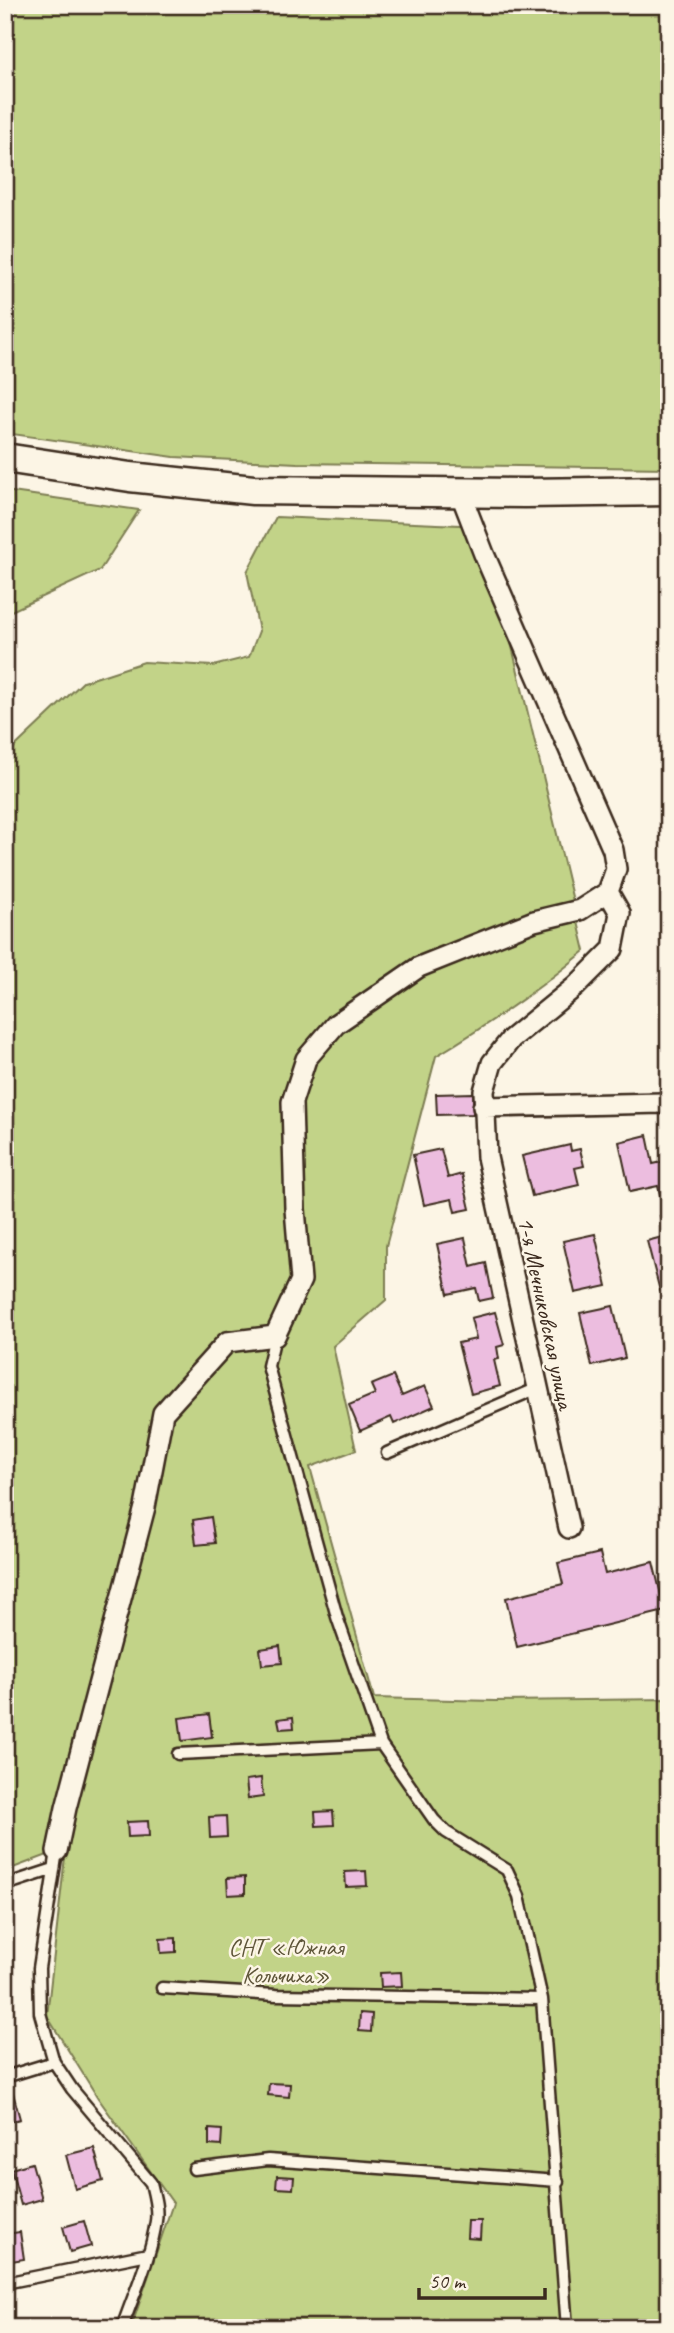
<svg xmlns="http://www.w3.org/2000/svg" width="674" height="2333" font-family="Caveat,sans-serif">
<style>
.green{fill:#c2d388;stroke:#7e7e53;stroke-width:2}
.building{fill:#ecbddf;stroke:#3b2a1e;stroke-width:2}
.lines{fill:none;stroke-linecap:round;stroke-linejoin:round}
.service-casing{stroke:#3b2a1e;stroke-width:15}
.minor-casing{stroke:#3b2a1e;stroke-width:24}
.secondary-casing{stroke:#3b2a1e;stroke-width:33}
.service{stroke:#fcf5e5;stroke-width:10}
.minor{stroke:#fcf5e5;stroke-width:19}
.secondary{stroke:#fcf5e5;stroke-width:28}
.labels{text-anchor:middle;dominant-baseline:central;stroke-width:5;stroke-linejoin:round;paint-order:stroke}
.street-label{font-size:24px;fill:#3b2a1e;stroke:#fcf5e5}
.park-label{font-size:24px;fill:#5d5438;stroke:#fcf5e5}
</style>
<rect width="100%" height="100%" fill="#fcf5e5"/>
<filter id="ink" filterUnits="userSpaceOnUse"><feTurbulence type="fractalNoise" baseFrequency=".0143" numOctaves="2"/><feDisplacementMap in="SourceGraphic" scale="14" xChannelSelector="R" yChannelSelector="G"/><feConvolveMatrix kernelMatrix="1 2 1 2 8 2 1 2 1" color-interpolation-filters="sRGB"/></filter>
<g filter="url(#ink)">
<!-- green -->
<path class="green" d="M 5,5 L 669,5 L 669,468 L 297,463 L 174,457 L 5,433 Z
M 5,491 L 139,510 L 100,570 L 5,614 Z
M 276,517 L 483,526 L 585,951 C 536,992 491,1023 436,1056 L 386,1246 L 386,1300 L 333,1346 L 356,1450 L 310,1467 L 374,1698 L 494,1701 L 669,1699 L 669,2328 L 131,2328 L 173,2203 L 98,2098 L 47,2016 L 66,1848 L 5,1871 L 5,756 L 83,682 L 144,662 L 213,666 L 249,657 L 259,631 L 247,572 Z"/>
<!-- building -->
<path class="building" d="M 473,1093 L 473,1114 L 437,1115 L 436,1094 Z
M 647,1135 L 653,1164 L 667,1161 L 669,1197 L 661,1199 L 658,1186 L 630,1192 L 619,1142 Z
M 570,1145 L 571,1151 L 580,1149 L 584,1166 L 575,1168 L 579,1185 L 532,1196 L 522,1156 Z
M 441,1149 L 448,1178 L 462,1174 L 470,1209 L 455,1212 L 452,1199 L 424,1205 L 413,1155 Z
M 669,1213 L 669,1289 L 660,1291 L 647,1241 L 666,1236 L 660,1216 Z
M 595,1234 L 607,1286 L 575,1293 L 563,1241 Z
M 465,1238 L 471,1267 L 486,1263 L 493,1298 L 479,1301 L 476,1288 L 448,1294 L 437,1244 Z
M 613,1306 L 625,1358 L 592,1366 L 580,1313 Z
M 495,1312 L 504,1345 L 497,1347 L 499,1359 L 494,1360 L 500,1386 L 471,1394 L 458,1343 L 476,1339 L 471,1318 Z
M 393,1376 L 402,1396 L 425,1386 L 434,1406 L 394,1424 L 391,1417 L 360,1431 L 349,1405 L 375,1394 L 371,1385 Z
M 211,1517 L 215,1543 L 196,1545 L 193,1520 Z
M 600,1553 L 605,1574 L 653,1562 L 665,1611 L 517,1647 L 506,1598 L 563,1584 L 558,1563 Z
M 280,1646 L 282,1663 L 262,1665 L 260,1649 Z
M 209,1714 L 212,1737 L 182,1741 L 179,1718 Z
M 293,1717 L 294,1728 L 280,1729 L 278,1719 Z
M 261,1778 L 263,1797 L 248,1799 L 246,1780 Z
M 333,1811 L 334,1825 L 316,1826 L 315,1812 Z
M 226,1816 L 227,1837 L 210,1838 L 209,1817 Z
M 148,1821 L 149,1836 L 128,1837 L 127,1822 Z
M 366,1871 L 367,1886 L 346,1887 L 345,1872 Z
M 245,1877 L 245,1894 L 228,1895 L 227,1878 Z
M 176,1938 L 176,1952 L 161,1953 L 160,1939 Z
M 401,1972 L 402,1986 L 381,1987 L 380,1973 Z
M 360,2013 L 372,2014 L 371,2032 L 359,2031 Z
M 269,2083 L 290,2084 L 289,2097 L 268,2095 Z
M 13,2093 L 20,2119 L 5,2123 L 5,2095 Z
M 209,2129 L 222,2130 L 221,2146 L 209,2145 Z
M 94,2148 L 103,2181 L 75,2189 L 66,2155 Z
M 32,2163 L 42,2199 L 21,2205 L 11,2169 Z
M 277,2176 L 294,2177 L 293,2189 L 276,2188 Z
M 84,2221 L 91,2246 L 70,2252 L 63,2227 Z
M 468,2221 L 481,2221 L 480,2239 L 467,2238 Z
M 20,2232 L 24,2259 L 5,2262 L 5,2234 Z"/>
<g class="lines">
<!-- service casing -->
<g class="service-casing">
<path id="service" d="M 275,1336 L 268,1366 L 337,1617 L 381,1744 L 434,1820 L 446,1832 L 507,1870 L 519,1896 L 542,1999 L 567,2328
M 387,1453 L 538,1388
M 178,1754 L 381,1744
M 57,1851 L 39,1968 L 40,2013 L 54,2062 L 72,2089 L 151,2183 C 154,2195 158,2209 156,2221 C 151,2257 134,2293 122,2328
M 5,1885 L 54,1869
M 162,1988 L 276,1995 L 542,1999
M 5,2077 L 54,2062
M 194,2169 L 268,2160 L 558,2181
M 5,2283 L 148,2254"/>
</g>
<!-- minor casing -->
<g class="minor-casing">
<path id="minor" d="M 483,1107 L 663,1103 L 669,1105
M 569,1528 L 487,1157 L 484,1091 L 492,1063 L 511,1039 L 576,986 L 613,949 L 620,913 L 608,892
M 57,1851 L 66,1808 L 145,1507 L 163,1413 L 227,1342 L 275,1336 L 301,1280 L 295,1209 L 292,1102 L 306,1059 L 336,1024 L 419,967 L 534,921 L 580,910 L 608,892 L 616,869 L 613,850 L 484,554 L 460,492"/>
</g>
<!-- secondary casing -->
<g class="secondary-casing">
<path id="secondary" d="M 5,458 L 130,477 L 253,490 L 525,493 L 669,491"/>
</g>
<!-- service -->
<use href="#service" class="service"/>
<!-- minor -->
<use href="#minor" class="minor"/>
<!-- secondary -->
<use href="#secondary" class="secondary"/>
</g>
</g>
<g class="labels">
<!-- street labels -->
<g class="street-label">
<text transform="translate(546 1313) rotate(78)">1-я Мечниковская улица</text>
</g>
<!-- park labels -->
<g class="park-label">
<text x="286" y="1947">СНТ «Южная<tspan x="286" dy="28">Кольчиха»</tspan></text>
</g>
</g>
<!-- margin -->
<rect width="674" height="2333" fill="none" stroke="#fcf5e5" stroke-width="28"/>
<rect x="14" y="14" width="646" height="2305" fill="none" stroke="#3b2a1e" stroke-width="2.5" filter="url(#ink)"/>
<!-- scale -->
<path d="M419 2288v10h126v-10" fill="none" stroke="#3b2a1e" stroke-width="3.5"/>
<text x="429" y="2288" font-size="21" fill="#3b2a1e" stroke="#fcf5e5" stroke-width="5" paint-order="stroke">50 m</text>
</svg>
